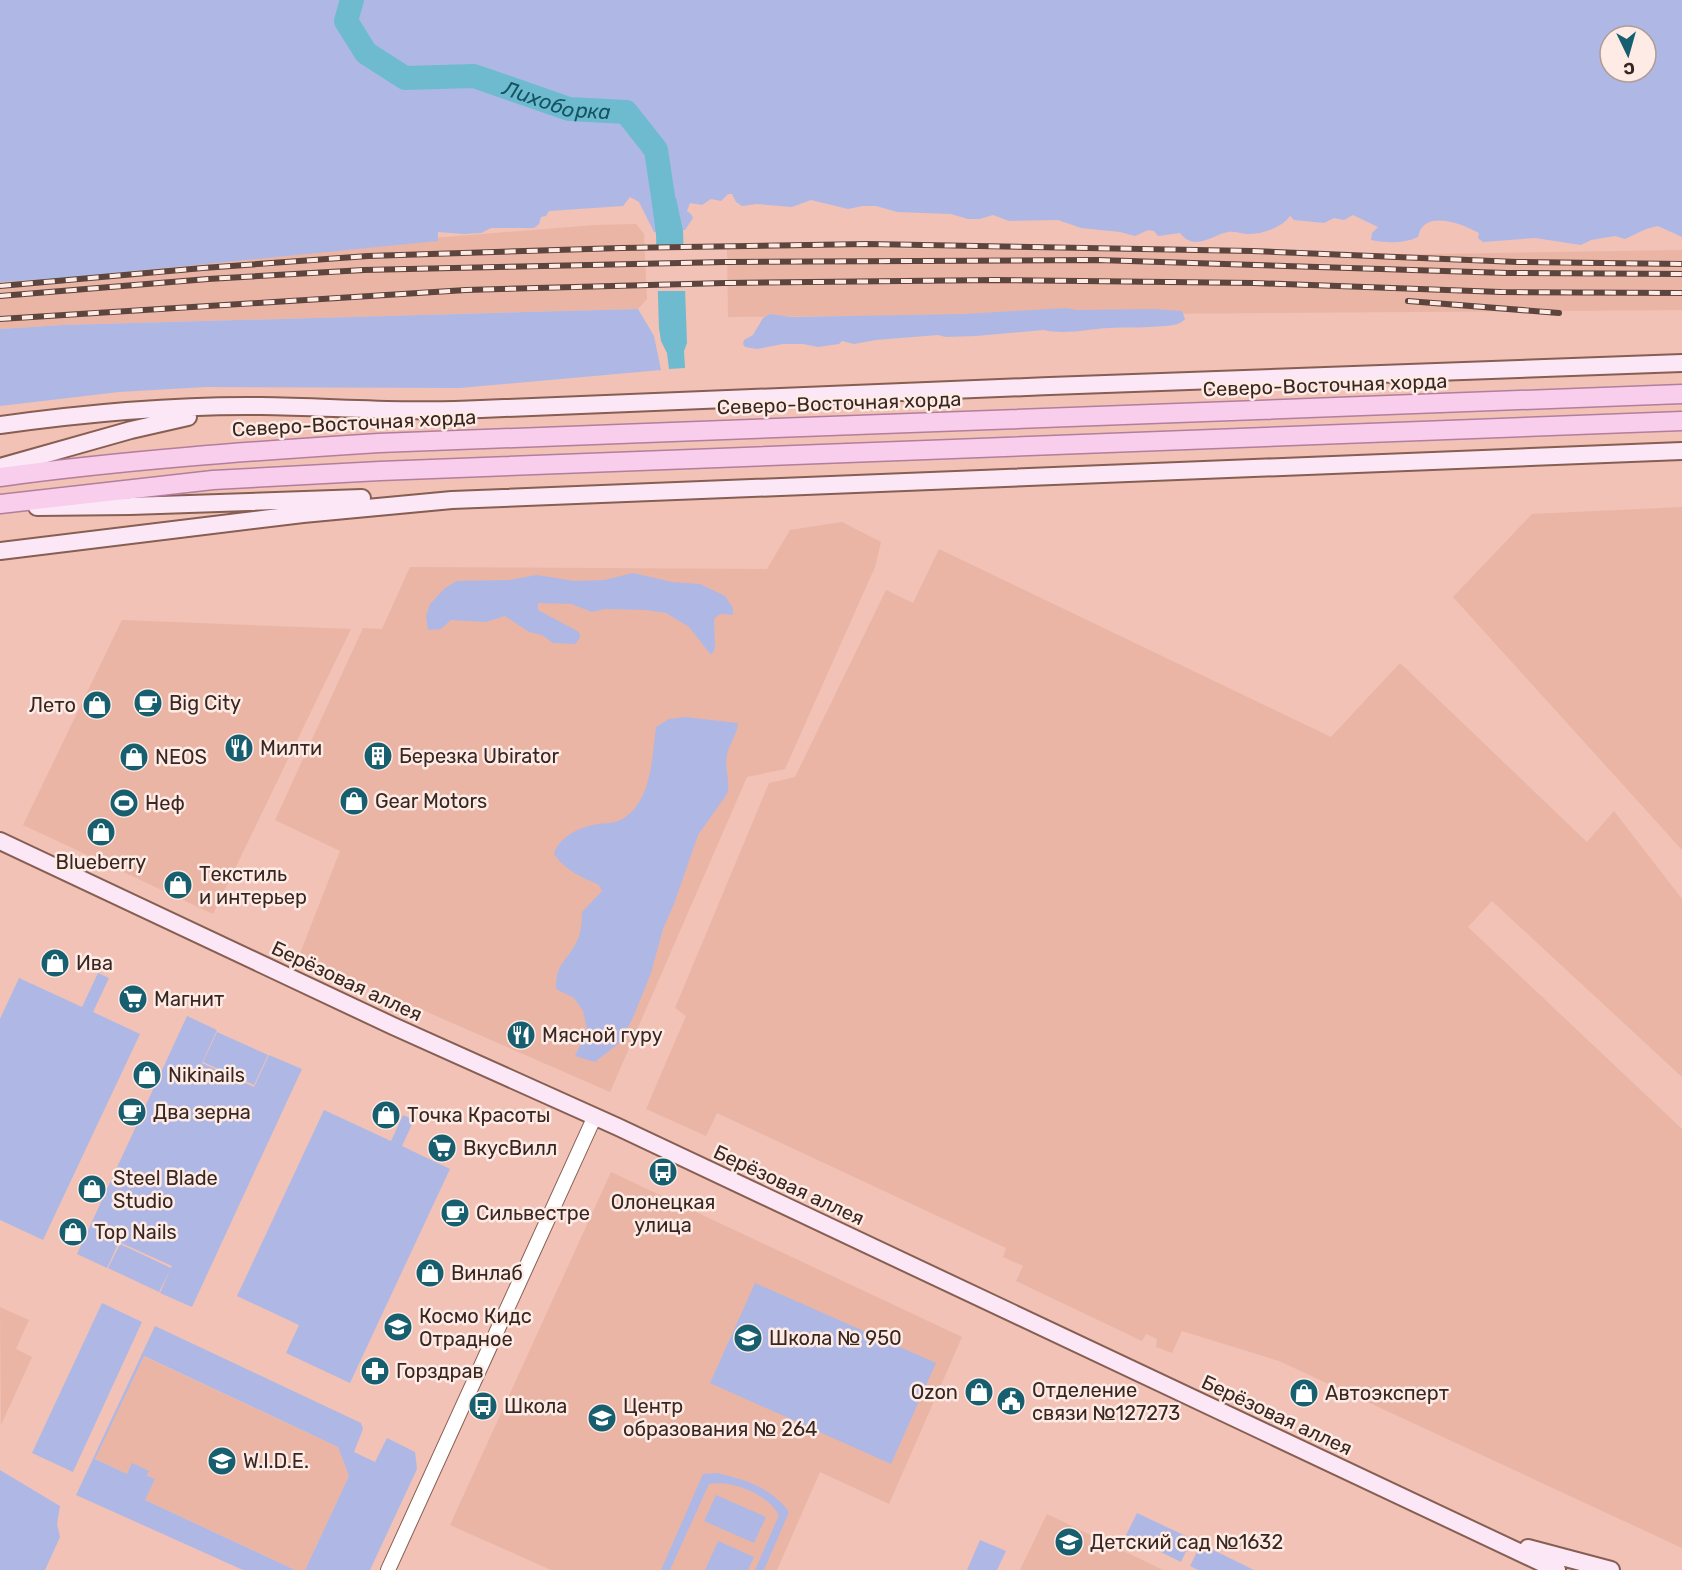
<svg xmlns="http://www.w3.org/2000/svg" width="1682" height="1570" font-family="Rubik,sans-serif">
<style>
.built{fill:#eab5a5}
.green{fill:#afb8e5;fill-rule:evenodd}
.water{fill:#6ebbcf}
.pier{fill:#f1c2b5}
.lines{fill:none;stroke-linecap:round;stroke-linejoin:round}
.river{stroke:#6ebbcf;stroke-width:24}
.tertiary-casing{stroke:#865e52;stroke-width:16}
.secondary-casing{stroke:#865e52;stroke-width:20}
.primary-casing{stroke:#b27e9d;stroke-width:21}
.tertiary{stroke:#fff;stroke-width:14}
.secondary{stroke:#fbe7f6;stroke-width:16}
.primary{stroke:#f8ceec;stroke-width:18}
.rail-casing{stroke:#5d453e;stroke-width:6}
.rail{stroke:#feebe5;stroke-width:4;stroke-dasharray:11;stroke-linecap:butt}
.labels{text-anchor:middle;dominant-baseline:central;stroke-width:5;stroke-linejoin:round;paint-order:stroke}
.street-label{font-size:20px;fill:#382621;stroke:#feebe5}
.poi-label{font-size:20px;fill:#382621;stroke:#feebe5;text-anchor:start}
.water-label{font-size:21px;font-style:italic;fill:#135463;stroke:#feebe5}
</style>
<rect width="100%" height="100%" fill="#f1c2b5"/>
<!-- built -->
<path class="built" d="M 636,224 L 644,234 L 647,299 L 638,309 L 62,325 L 0,329 L 0,273 L 595,225 Z
M 727,246 L 1366,255 L 1682,250 L 1682,310 L 728,317 Z
M 1682,507 L 1682,850 L 1453,597 L 1532,514 Z
M 842,522 L 881,542 L 875,567 L 785,769 L 747,777 L 610,1092 L 299,956 L 340,851 L 275,820 L 363,628 L 382,629 L 410,567 L 767,569 L 790,530 Z
M 939,549 L 1331,737 L 1400,663 L 1587,842 L 1614,811 L 1682,899 L 1682,1077 L 1492,901 L 1468,927 L 1682,1129 L 1682,1548 L 1279,1361 L 1182,1331 L 1172,1353 L 1156,1347 L 1157,1339 L 1146,1334 L 1142,1341 L 1016,1281 L 1023,1266 L 1003,1257 L 1006,1248 L 717,1113 L 706,1136 L 646,1109 L 686,1016 L 675,1008 L 769,783 L 795,777 L 886,590 L 913,603 Z
M 122,620 L 351,629 L 213,914 L 23,825 Z
M 611,1172 L 962,1337 L 889,1504 L 820,1472 L 777,1570 L 551,1570 L 450,1525 Z
M 0,1307 L 29,1320 L 16,1349 L 32,1357 L 1,1425 Z
M 143,1356 L 338,1447 L 349,1476 L 305,1570 L 295,1570 L 145,1500 L 154,1480 L 147,1476 L 149,1472 L 127,1474 L 95,1459 Z
M 1047,1514 L 1163,1570 L 1020,1570 Z"/>
<!-- green -->
<path class="green" d="M 0,0 L 1682,0 L 1682,237 L 1658,226 L 1646,229 L 1625,239 L 1615,236 L 1591,240 L 1581,245 L 1535,238 L 1483,242 L 1478,238 L 1479,233 C 1463,224 1423,208 1418,237 C 1403,244 1387,243 1371,240 L 1372,233 L 1378,227 L 1353,215 L 1344,220 L 1334,218 L 1324,223 L 1294,220 L 1290,216 C 1281,228 1263,234 1247,234 C 1241,234 1235,231 1228,232 C 1212,235 1195,252 1180,233 L 1158,236 L 1154,231 L 1148,230 L 1135,236 L 1120,232 L 1081,228 L 1058,220 L 1009,221 L 993,215 L 980,219 L 968,219 L 951,214 L 897,212 L 876,206 L 863,206 L 848,209 L 811,200 L 792,207 L 757,204 L 742,206 L 736,202 L 732,194 L 728,194 L 721,201 L 711,199 L 702,205 L 690,203 L 687,211 L 691,214 L 693,218 L 685,230 L 654,232 L 639,202 L 630,197 L 623,206 L 549,211 L 546,216 L 541,217 L 539,224 L 534,228 L 491,228 L 481,233 L 464,234 L 438,232 L 438,241 L 53,279 L 0,282 ZM 1610,36 L 1646,36 L 1646,72 L 1610,72 Z
M 1066,308 L 1077,310 L 1154,309 L 1182,311 L 1185,319 C 1181,324 1172,326 1164,326 C 1146,328 1127,327 1109,328 C 1088,329 1065,335 1044,330 L 976,336 L 946,337 L 938,335 L 876,340 L 854,344 L 842,341 L 839,344 L 818,347 L 803,344 L 783,344 L 757,349 L 745,347 L 743,344 L 744,340 L 753,335 L 763,318 L 770,314 L 791,317 L 963,314 Z
M 638,309 L 654,336 L 661,370 L 460,388 L 206,387 L 119,392 L 0,406 L 0,329 L 62,325 Z
M 633,573 L 672,582 L 700,584 L 725,596 L 733,608 L 733,615 L 720,614 L 714,619 L 715,648 L 711,655 L 689,627 L 666,613 L 646,610 L 605,609 L 592,612 L 571,604 L 538,603 L 538,610 L 579,632 L 580,638 L 575,644 L 553,643 L 542,635 L 529,632 L 505,616 L 486,622 L 451,620 L 441,629 L 428,630 L 426,616 L 430,604 L 445,588 L 457,581 L 509,580 L 537,575 L 575,581 L 604,580 Z
M 685,717 L 738,723 C 737,735 729,744 727,755 C 724,768 731,782 727,794 L 698,835 L 674,904 L 663,929 L 651,973 L 632,1020 L 618,1044 L 595,1062 L 575,1056 L 587,1030 L 583,1011 L 574,998 L 556,989 C 556,964 564,964 575,945 C 581,935 582,923 582,912 L 602,891 L 599,885 C 580,876 567,872 554,854 C 558,838 578,828 593,825 C 606,822 617,825 628,815 C 652,795 652,756 656,727 L 669,719 Z
M 98,973 L 109,978 L 93,1012 L 140,1034 L 43,1240 L 0,1220 L 0,1019 L 19,978 L 82,1007 Z
M 187,1016 L 217,1030 L 202,1063 L 254,1087 L 269,1055 L 302,1069 L 192,1307 L 160,1293 L 170,1270 L 159,1292 L 108,1268 L 120,1244 L 171,1268 L 172,1266 L 119,1242 L 107,1268 L 77,1254 Z
M 217,1032 L 268,1055 L 254,1085 L 203,1062 Z
M 324,1110 L 391,1141 L 403,1115 L 414,1120 L 402,1146 L 450,1169 L 350,1383 L 286,1353 L 299,1325 L 237,1296 Z
M 755,1283 L 936,1363 L 891,1464 L 710,1383 Z
M 102,1303 L 142,1322 L 73,1472 L 32,1453 Z
M 155,1326 L 361,1423 L 363,1429 L 354,1452 L 375,1462 L 387,1438 L 415,1452 L 417,1469 L 370,1570 L 305,1570 L 349,1476 L 338,1447 L 144,1356 L 95,1459 L 127,1474 L 132,1463 L 149,1471 L 147,1476 L 155,1479 L 145,1500 L 295,1570 L 243,1570 L 76,1495 Z
M 0,1470 L 60,1506 L 57,1524 L 60,1537 L 45,1570 L 0,1570 Z
M 717,1473 C 744,1479 772,1488 789,1512 L 764,1570 L 755,1570 L 779,1515 C 767,1494 733,1480 709,1484 L 670,1570 L 661,1570 L 703,1474 Z
M 716,1495 L 766,1517 L 754,1543 L 704,1521 Z
M 1137,1513 L 1192,1539 L 1181,1562 L 1126,1535 Z
M 980,1540 L 1006,1551 L 997,1570 L 967,1570 Z
M 718,1541 L 754,1557 L 748,1570 L 705,1570 Z
M 1201,1544 L 1254,1570 L 1198,1570 L 1190,1566 Z"/>
<!-- water -->
<path class="water" d="M 676,198 L 683,231 L 687,343 L 684,351 L 685,368 L 669,369 L 667,353 L 661,341 L 659,328 L 656,235 L 652,201 Z"/>
<!-- pier -->
<path class="pier" d="M 687,244 L 689,291 L 654,291 L 653,245 Z"/>
<g class="lines">
<!-- river -->
<path class="river" id="s1" d="M 352,0 L 346,21 L 366,53 L 405,78 L 474,76 L 569,109 L 626,112 L 656,150 L 668,230"/>
<!-- tertiary casing -->
<g class="tertiary-casing">
<path id="tertiary" d="M 388,1570 L 595,1116"/>
</g>
<!-- secondary casing -->
<g class="secondary-casing">
<path id="secondary" d="M 0,425 C 86,413 174,405 261,406 C 335,407 408,413 481,409 C 881,391 1282,378 1682,363
M 0,467 L 131,430 L 188,417
M 37,507 L 130,506 L 362,498
M 0,551 L 303,514 L 452,500 L 1682,451
M 0,841 L 393,1026 L 618,1127 L 1557,1570
M 1528,1548 L 1611,1570"/>
</g>
<!-- primary casing -->
<g class="primary-casing">
<path id="primary" d="M 0,477 C 126,460 252,451 379,443 L 1682,394
M 0,504 L 213,480 L 380,471 L 1682,421"/>
</g>
<!-- tertiary -->
<use href="#tertiary" class="tertiary"/>
<!-- secondary -->
<use href="#secondary" class="secondary"/>
<!-- primary -->
<use href="#primary" class="primary"/>
<!-- rail casing -->
<g class="rail-casing">
<path id="rail" d="M 0,286 L 203,268 L 368,256 L 621,248 L 868,244 L 1252,251 L 1517,262 L 1682,264
M 0,296 L 208,279 L 364,270 L 725,262 L 1098,260 L 1507,273 L 1682,274
M 1408,301 L 1559,313
M 0,319 L 466,290 L 725,283 L 997,280 L 1254,283 L 1501,292 L 1682,293"/>
</g>
<!-- rail -->
<use href="#rail" class="rail"/>
</g>
<!-- icons -->
<defs>
<g id="cafe-disc" transform="scale(1.5)"><circle r="9.5" fill="#175f6f" stroke="#feebe5"/><path d="M-5.5-4.5H6V0H3Q3 3.5 0 3.5H-2.5Q-5.5 3.5-5.5 0ZM3-3.2v2h1.7v-2ZM-6 4.5H4V6H-6Z" fill="#fff"/></g>
<g id="shop-disc" transform="scale(1.5)"><circle r="9.5" fill="#175f6f" stroke="#feebe5"/><path d="M-5-2.5h2.3a2.7 3.5 0 0 1 5.4 0H5L5.5 6h-11ZM-1.5-2.5h3a1.5 2.3 0 0 0-3 0Z" fill="#fff"/></g>
<g id="restaurant-disc" transform="scale(1.5)"><circle r="9.5" fill="#175f6f" stroke="#feebe5"/><path d="M-5-6h1v4h1v-4h1v4h1v-4h1v5L-1.5 .5V6h-2V.5L-5-1ZM5-6V6H3V1.5H1.5Q1.5-4 5-6Z" fill="#fff"/></g>
<g id="building-disc" transform="scale(1.5)"><circle r="9.5" fill="#175f6f" stroke="#feebe5"/><path d="M-4-6H4V6H1V3H-1V6H-4ZM-2.5-4.3h1.7v1.8h-1.7ZM.8-4.3h1.7v1.8H.8ZM-2.5-1h1.7V.8h-1.7ZM.8-1h1.7V.8H.8Z" fill="#fff"/></g>
<g id="stadium-disc" transform="scale(1.5)"><circle r="9.5" fill="#175f6f" stroke="#feebe5"/><path d="M0-5a6.5 5 0 1 0 0 10a6.5 5 0 1 0 0-10ZM-3.5-1.8h7v3.6h-7Z" fill="#fff"/></g>
<g id="supermarket-disc" transform="scale(1.5)"><circle r="9.5" fill="#175f6f" stroke="#feebe5"/><path d="M-6-5.5h2.5l.6 2H6L4.5 2H-2.5L-4.4-4H-6ZM-1.5 3.2a1.3 1.3 0 1 0 .1 0ZM3 3.2a1.3 1.3 0 1 0 .1 0Z" fill="#fff"/></g>
<g id="bus-disc" transform="scale(1.5)"><circle r="9.5" fill="#175f6f" stroke="#feebe5"/><path d="M-5-6H5V4H4V6H2V4H-2V6H-4V4H-5ZM-3.5-4V0h7V-4ZM-3.5 1.2v1.5H-2V1.2ZM2 1.2v1.5H3.5V1.2Z" fill="#fff"/></g>
<g id="school-disc" transform="scale(1.5)"><circle r="9.5" fill="#175f6f" stroke="#feebe5"/><path d="M0-5L7-2L0 1L-7-2ZM-4 1L0 2.5L4 1V4Q0 6-4 4Z" fill="#fff"/></g>
<g id="pharmacy-disc" transform="scale(1.5)"><circle r="9.5" fill="#175f6f" stroke="#feebe5"/><path d="M-2-6h4v4h4v4h-4v4h-4v-4h-4v-4h4Z" fill="#fff"/></g>
<g id="civic-disc" transform="scale(1.5)"><circle r="9.5" fill="#175f6f" stroke="#feebe5"/><path d="M-.6-6.5H3V-4.5H.6V-3L4-1V1h2V6H-6V1h2V-1L-.6-3ZM-1.2 2.5V6h2.4V2.5Z" fill="#fff"/></g>
</defs>
<g fill-rule="evenodd">
<use href="#cafe-disc" x="148" y="703"/>
<use href="#shop-disc" x="97" y="705"/>
<use href="#restaurant-disc" x="239" y="748"/>
<use href="#building-disc" x="378" y="756"/>
<use href="#shop-disc" x="134" y="757"/>
<use href="#shop-disc" x="354" y="801"/>
<use href="#stadium-disc" x="124" y="803"/>
<use href="#shop-disc" x="101" y="832"/>
<use href="#shop-disc" x="178" y="885"/>
<use href="#shop-disc" x="55" y="963"/>
<use href="#supermarket-disc" x="133" y="999"/>
<use href="#restaurant-disc" x="521" y="1035"/>
<use href="#shop-disc" x="147" y="1075"/>
<use href="#cafe-disc" x="132" y="1112"/>
<use href="#shop-disc" x="386" y="1115"/>
<use href="#supermarket-disc" x="442" y="1148"/>
<use href="#bus-disc" x="663" y="1172"/>
<use href="#shop-disc" x="92" y="1189"/>
<use href="#cafe-disc" x="455" y="1213"/>
<use href="#shop-disc" x="73" y="1232"/>
<use href="#shop-disc" x="430" y="1273"/>
<use href="#school-disc" x="398" y="1327"/>
<use href="#school-disc" x="748" y="1338"/>
<use href="#pharmacy-disc" x="375" y="1371"/>
<use href="#shop-disc" x="979" y="1392"/>
<use href="#shop-disc" x="1304" y="1393"/>
<use href="#civic-disc" x="1011" y="1401"/>
<use href="#bus-disc" x="483" y="1406"/>
<use href="#school-disc" x="602" y="1418"/>
<use href="#school-disc" x="222" y="1461"/>
<use href="#school-disc" x="1069" y="1542"/>
</g>
<g class="labels">
<!-- street labels -->
<g class="street-label">
<text transform="translate(1325 385) rotate(-2)">Северо-Восточная хорда</text>
<text transform="translate(839 403) rotate(-2)">Северо-Восточная хорда</text>
<text transform="translate(354 423) rotate(-3)">Северо-Восточная хорда</text>
<text transform="translate(347 981) rotate(25)">Берёзовая аллея</text>
<text transform="translate(789 1185) rotate(25)">Берёзовая аллея</text>
<text transform="translate(1277 1415) rotate(25)">Берёзовая аллея</text>
</g>
<!-- poi labels -->
<g class="poi-label">
<text x="169" y="703">Big City</text>
<text x="76" y="705" text-anchor="end">Лето</text>
<text x="260" y="748">Милти</text>
<text x="399" y="756">Березка Ubirator</text>
<text x="155" y="757">NEOS</text>
<text x="375" y="801">Gear Motors</text>
<text x="145" y="803">Неф</text>
<text x="101" y="862" text-anchor="middle">Blueberry</text>
<text x="199" y="874">Текстиль<tspan x="199" dy="23">и интерьер</tspan></text>
<text x="76" y="963">Ива</text>
<text x="154" y="999">Магнит</text>
<text x="542" y="1035">Мясной гуру</text>
<text x="168" y="1075">Nikinails</text>
<text x="153" y="1112">Два зерна</text>
<text x="407" y="1115">Точка Красоты</text>
<text x="463" y="1148">ВкусВилл</text>
<text x="113" y="1178">Steel Blade<tspan x="113" dy="23">Studio</tspan></text>
<text x="663" y="1202" text-anchor="middle">Олонецкая<tspan x="663" dy="23">улица</tspan></text>
<text x="476" y="1213">Сильвестре</text>
<text x="94" y="1232">Top Nails</text>
<text x="451" y="1273">Винлаб</text>
<text x="419" y="1316">Космо Кидс<tspan x="419" dy="23">Отрадное</tspan></text>
<text x="769" y="1338">Школа № 950</text>
<text x="396" y="1371">Горздрав</text>
<text x="1032" y="1390">Отделение<tspan x="1032" dy="23">связи №127273</tspan></text>
<text x="958" y="1392" text-anchor="end">Ozon</text>
<text x="1325" y="1393">Автоэксперт</text>
<text x="504" y="1406">Школа</text>
<text x="623" y="1406">Центр<tspan x="623" dy="23">образования № 264</tspan></text>
<text x="243" y="1461">W.I.D.E.</text>
<text x="1090" y="1542">Детский сад №1632</text>
</g>
<!-- water labels -->
<g class="water-label">
<text stroke="none"><textPath href="#s1" startOffset="262">Лихоборка</textPath></text>
</g>
</g>
<!-- north arrow -->
<g transform="translate(1628 54) rotate(175)"><circle r="28" fill="#feebe5" stroke="#af9c97" stroke-width="1.5"/>
<path d="M0-4.5L10 22L0 15L-10 22Z" fill="#175f6f"/>
<text y="-9" font-size="16" font-weight="bold" text-anchor="middle" fill="#382621">С</text>
</g>
</svg>
